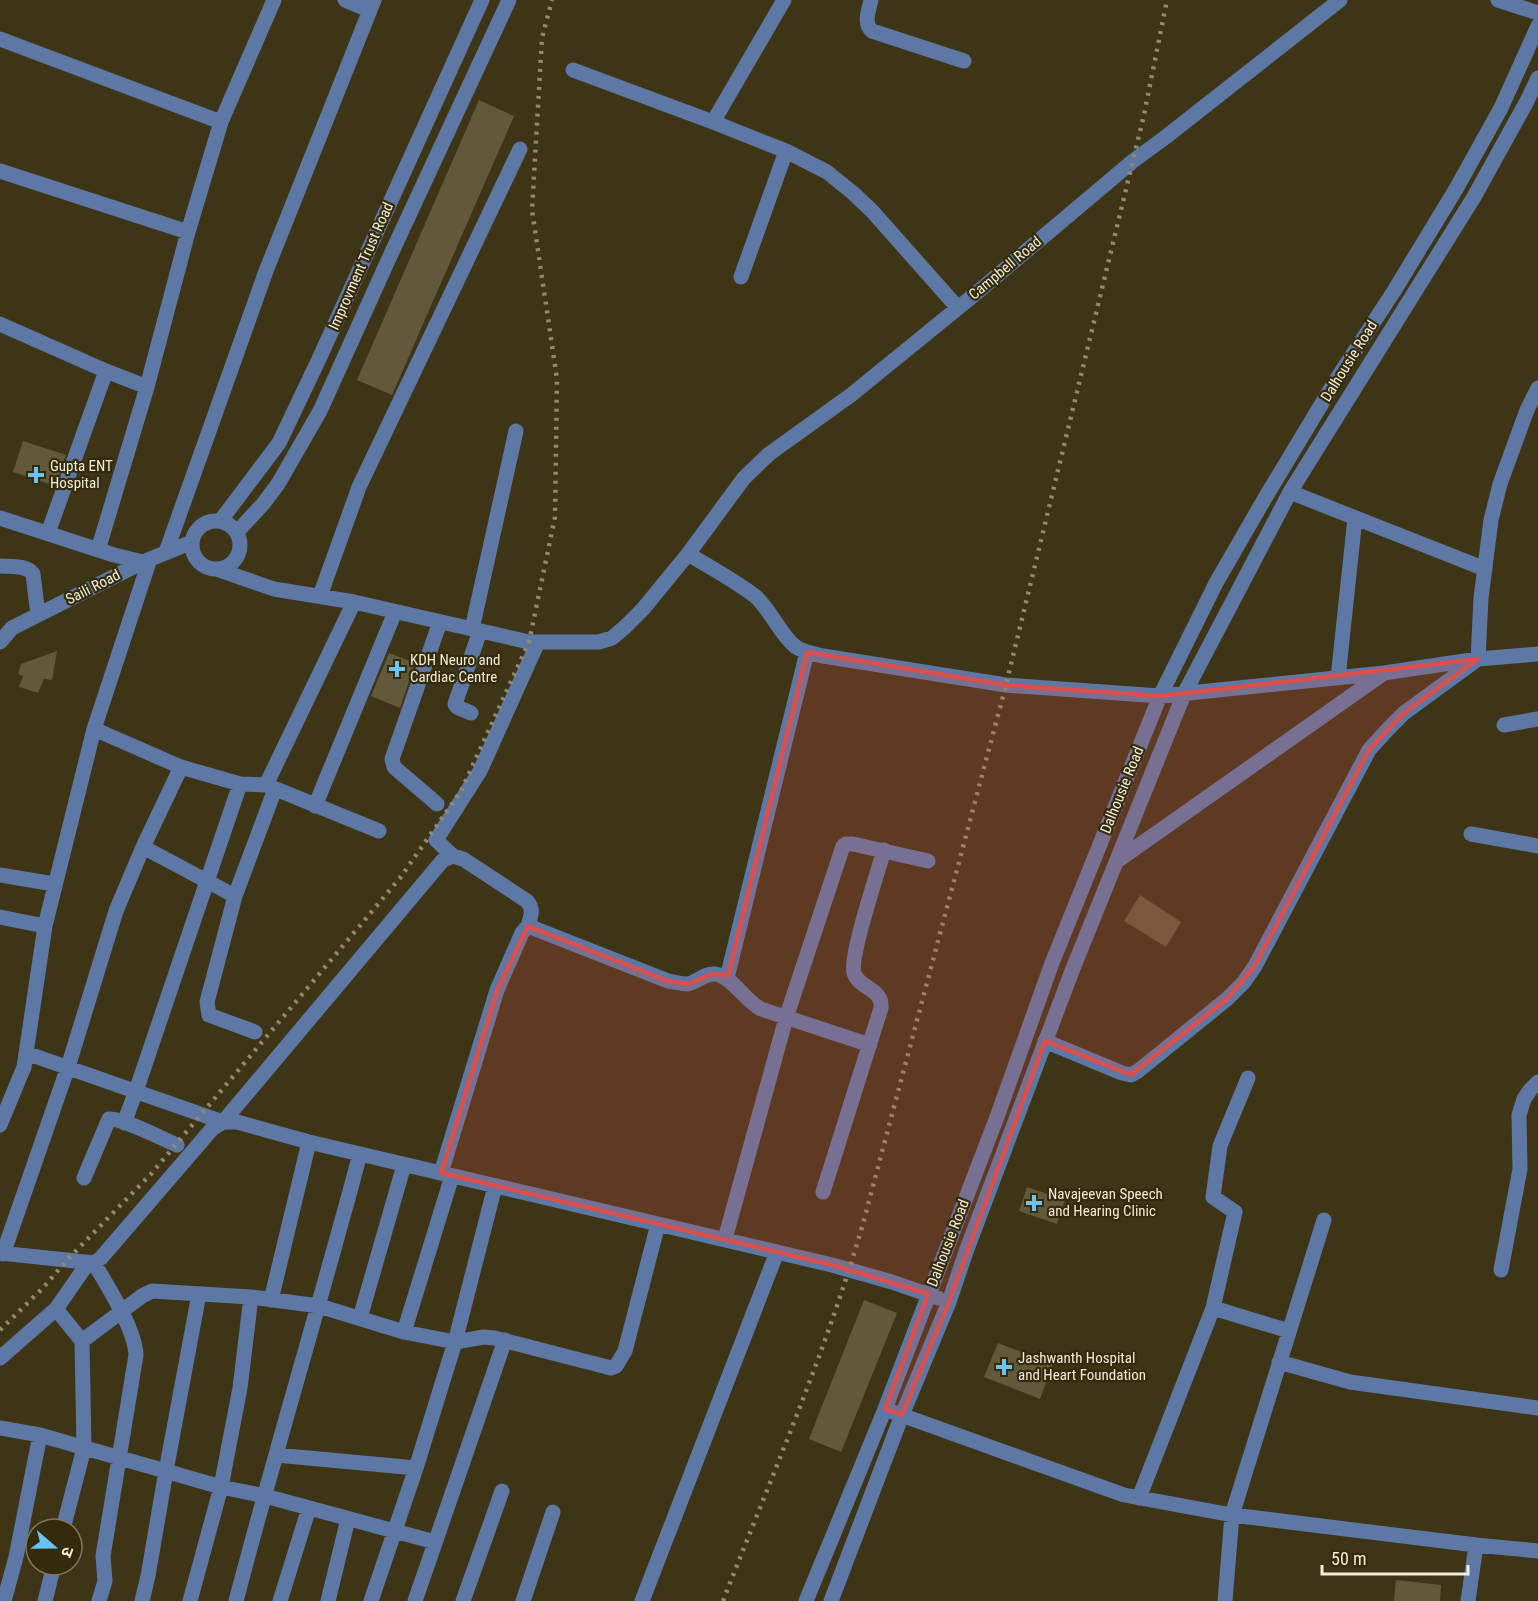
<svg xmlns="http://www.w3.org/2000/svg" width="1538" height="1601" font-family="'Roboto Condensed','Noto Sans Devanagari',sans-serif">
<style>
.building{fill:#62593a}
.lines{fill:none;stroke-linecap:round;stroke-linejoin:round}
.minor{stroke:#5e78a5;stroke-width:15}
.rail{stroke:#918a72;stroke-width:4.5;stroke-dasharray:3 6;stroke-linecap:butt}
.marked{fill:#db4f4c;fill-opacity:0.2;stroke:#db4f4c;stroke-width:4.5;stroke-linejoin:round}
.poi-dot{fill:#6ac3f1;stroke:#342b0c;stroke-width:2}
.labels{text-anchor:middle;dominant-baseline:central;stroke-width:4.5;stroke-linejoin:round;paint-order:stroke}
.street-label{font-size:15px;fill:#f1ecdb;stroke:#342b0c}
.poi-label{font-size:15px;fill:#f1ecdb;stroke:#342b0c;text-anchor:start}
</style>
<rect width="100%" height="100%" fill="#3e3517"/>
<!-- building -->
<path class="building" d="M 479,100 L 514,116 L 392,395 L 357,380 Z
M 23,441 L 66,455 L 55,486 L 13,472 Z
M 57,651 L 52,680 L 44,679 L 38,693 L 19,687 L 23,676 L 18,674 L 21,664 Z
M 389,653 L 415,663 L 400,708 L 371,696 Z
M 1140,895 L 1181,922 L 1166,947 L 1124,921 Z
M 1027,1187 L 1065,1200 L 1057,1224 L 1019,1211 Z
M 864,1300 L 897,1313 L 841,1452 L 809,1439 Z
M 998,1343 L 1053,1364 L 1040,1399 L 984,1377 Z
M 1396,1580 L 1441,1585 L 1440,1601 L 1394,1601 Z"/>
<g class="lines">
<!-- minor -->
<path class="minor" d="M 345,0 L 369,10
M 871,0 C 869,10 863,23 872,31 L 964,61
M 1498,0 L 1538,13
M 0,39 L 221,122
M 573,70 L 713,122 L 786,151 L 741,277
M 713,122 L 784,0
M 786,151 L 827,172 L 853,193 L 872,211 L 958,308
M 0,171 L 188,232
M 0,324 L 106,371 L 147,387
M 1290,492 L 1485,569
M 0,518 L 114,555 L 143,562
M 221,520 L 279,443 L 319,359 L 482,0
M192 545a24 24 0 1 1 48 0a24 24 0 1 1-48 0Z
M 237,532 L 263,504 L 278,484 L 320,411 L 391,254 L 509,0
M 48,533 L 106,371
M 98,550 L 147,387 L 188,232 L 221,122 L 274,0
M 166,552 L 266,271 L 374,0
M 688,554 L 744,478 L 769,454 L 851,395 L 974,295 L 1133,161 L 1167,136 L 1340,0
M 0,566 C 11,567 27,565 33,574 L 38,615
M 216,569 L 274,589 L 354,602 L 529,642 L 599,642 L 612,638 L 625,627 L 643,609 L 688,554 C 710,567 734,580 755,596 C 771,610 781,636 796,647 C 804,652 814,654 823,656 L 1006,685 L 1160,696 L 1384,673 L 1478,659 L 1538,654
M 320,596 L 359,487 L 520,149
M 354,602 L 266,785 L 379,831
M 472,629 L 516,431
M 0,642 L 12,628 L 143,562 L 192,542
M 1338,678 L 1355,518
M 471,713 L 457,707 L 455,704 L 480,631
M 1504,725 L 1538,719
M 94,729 L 181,767 L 240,784 L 266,785
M 437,804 L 394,767 L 392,759 L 440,622
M 315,806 L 395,612
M 1471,834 L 1538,846
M 143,847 L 235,896
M 453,856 L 436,840 L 480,771 L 538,642
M 1117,861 L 1381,675
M 0,875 L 54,884
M 0,917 L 45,926
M 727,978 L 807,652
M 255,1032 L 209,1015 L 207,1002 L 235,896 L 275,789
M 1045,1041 L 1122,1073 L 1131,1075 L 1138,1071 L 1227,999 L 1244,982 L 1255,966 L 1369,750 L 1388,729 L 1404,713 L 1478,659 L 1481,598 L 1491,520 L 1500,484 L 1527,410 L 1538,388
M 26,1053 L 223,1122 L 443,860 L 453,856 L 463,859 L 527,901 C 534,909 531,916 528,926
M 124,1123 L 136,1091 L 240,784
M 0,1125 L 24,1067 L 45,926 L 94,729 L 150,559
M 441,1173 L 497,990 L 522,933 L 528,926 L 668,981 C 674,982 682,984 688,984 C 697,982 705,973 715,974 C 732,976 745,1001 761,1009 L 870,1045
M 84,1178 L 109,1119 C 122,1118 163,1139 177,1145
M 823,1192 L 881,1008 C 883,988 859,989 854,973 C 849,957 878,872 884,850
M 725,1239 L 786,1018 L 843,846 L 846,844 L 853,844 L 928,861
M 0,1253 L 94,1263 L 101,1258 L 212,1129 L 223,1122 L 237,1122 L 309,1142 L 832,1265 L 892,1282 L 938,1298
M 3,1254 L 68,1067 L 116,911 L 143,847 L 181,767
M 94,1263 C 108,1287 135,1329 136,1355 L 103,1556 L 105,1581 L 99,1601
M 1501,1270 L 1520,1169 L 1519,1115 L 1524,1099 L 1530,1090 L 1538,1082
M 271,1300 L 309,1142
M 1213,1308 L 1289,1331
M 56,1309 L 82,1341 L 84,1448 L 63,1529
M 360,1318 L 404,1165
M 404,1332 L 452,1176
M 82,1341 L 142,1296 L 152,1291 L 251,1297 L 319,1306 L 404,1332 L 455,1342 L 484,1337 L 494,1338 L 611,1368 L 616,1366 L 625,1351 L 658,1224
M 0,1358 L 56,1309 L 88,1263
M 1279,1362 L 1350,1382 L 1538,1408
M 893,1412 L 1124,1495 L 1232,1515 L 1476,1545 L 1538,1551
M 0,1428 L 40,1435 L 221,1487 L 265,1496 L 435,1542
M 276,1455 L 416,1468
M 1139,1498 L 1213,1308 L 1235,1212 L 1213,1197 L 1220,1146 L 1248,1078
M 4,1601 L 16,1557 L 40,1435
M 45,1601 L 54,1565
M 142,1601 L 148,1576 L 166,1471 L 199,1294
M 190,1601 L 221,1487 L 240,1388 L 251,1297
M 236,1601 C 275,1452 320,1304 360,1154
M 280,1601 L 309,1508
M 328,1601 L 348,1519
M 371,1601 L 416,1468 L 455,1342 L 495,1186
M 415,1601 L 505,1340
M 463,1601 L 502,1491
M 523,1601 L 553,1512
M 642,1601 L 777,1252
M 806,1601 L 885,1409 L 997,1117 L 1052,963 L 1160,696 L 1216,583 L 1265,498 L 1336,380 L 1394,291 L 1456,189 L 1501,108 L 1538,26
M 831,1601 L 902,1415 L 949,1302 L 967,1249 L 1072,971 L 1184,694 L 1290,492 L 1474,197 L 1526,103 L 1538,78
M 1225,1601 L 1232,1515 L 1324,1220
M 1468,1601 L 1476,1545"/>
<!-- rail -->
<path class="rail" d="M 0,1330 L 42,1289 L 68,1259 L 151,1174 L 400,878 L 461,791 L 529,642 L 555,517 L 557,379 L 532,210 L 542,38 L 552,0
M 723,1601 C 772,1475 827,1350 864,1220 L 1006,685 L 1144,115 L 1167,0"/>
</g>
<!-- marked area -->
<path class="marked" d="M 807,652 L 1006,685 L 1160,696 L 1478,659 L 1404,713 L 1369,750 L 1255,966 L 1227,999 L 1131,1075 L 1045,1041 L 949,1302 L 902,1415 L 885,1409 L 928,1294 L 832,1265 L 441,1173 L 497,990 L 528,926 L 668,981 L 688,984 L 711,974 L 728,975 Z"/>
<!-- markers -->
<g class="poi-dot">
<path d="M33 466h6v6h6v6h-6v6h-6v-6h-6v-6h6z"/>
<path d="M394 660h6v6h6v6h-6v6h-6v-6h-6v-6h6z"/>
<path d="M1031 1194h6v6h6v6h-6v6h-6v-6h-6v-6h6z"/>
<path d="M1001 1358h6v6h6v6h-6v6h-6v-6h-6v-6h6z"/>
</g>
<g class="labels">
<!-- street labels -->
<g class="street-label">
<text transform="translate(361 266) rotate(-66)">Improvment Trust Road</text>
<text transform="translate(1005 268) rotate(-40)">Campbell Road</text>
<text transform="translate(1349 361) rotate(-58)">Dalhousie Road</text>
<text transform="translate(93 587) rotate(-27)">Saili Road</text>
<text transform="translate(1122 790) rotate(-68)">Dalhousie Road</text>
<text transform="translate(948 1243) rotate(-69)">Dalhousie Road</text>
</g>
<!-- poi labels -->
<g class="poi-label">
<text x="50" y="466">Gupta ENT<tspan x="50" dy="17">Hospital</tspan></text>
<text x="410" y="660">KDH Neuro and<tspan x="410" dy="17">Cardiac Centre</tspan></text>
<text x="1048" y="1194">Navajeevan Speech<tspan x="1048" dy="17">and Hearing Clinic</tspan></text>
<text x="1018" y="1358">Jashwanth Hospital<tspan x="1018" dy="17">and Heart Foundation</tspan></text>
</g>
</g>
<!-- north arrow -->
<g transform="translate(54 1547) rotate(110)"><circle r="28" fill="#342b0c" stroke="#80785f" stroke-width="1.5"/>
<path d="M0-4.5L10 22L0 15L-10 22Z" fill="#6ac3f1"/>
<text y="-9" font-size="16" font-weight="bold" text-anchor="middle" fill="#f1ecdb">उ</text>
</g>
<!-- scale -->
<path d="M1322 1565v9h146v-9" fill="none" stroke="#f1ecdb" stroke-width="3"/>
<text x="1331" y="1565" font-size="18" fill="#f1ecdb" stroke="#342b0c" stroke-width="4.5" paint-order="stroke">50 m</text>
</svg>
